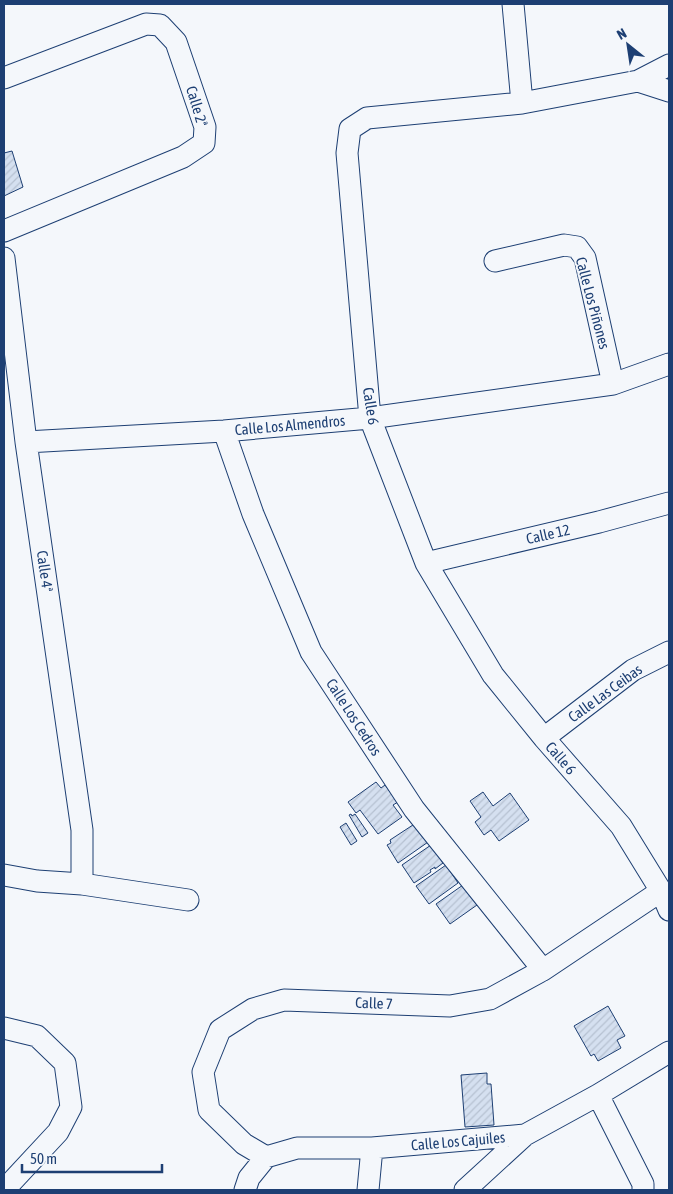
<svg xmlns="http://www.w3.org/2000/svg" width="673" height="1194" font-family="'Asap Condensed',sans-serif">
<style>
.building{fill:url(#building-hatch);stroke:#1d3f73}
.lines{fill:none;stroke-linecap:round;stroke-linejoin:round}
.minor-casing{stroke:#1d3f73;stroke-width:23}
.minor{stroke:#f4f7fb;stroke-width:21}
.labels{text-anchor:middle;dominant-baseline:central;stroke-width:4;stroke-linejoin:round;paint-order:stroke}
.street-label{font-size:15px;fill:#1d3f73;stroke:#f4f7fb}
</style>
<defs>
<pattern id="building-hatch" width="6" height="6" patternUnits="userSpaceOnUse" patternTransform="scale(1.25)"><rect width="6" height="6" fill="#d5e0f0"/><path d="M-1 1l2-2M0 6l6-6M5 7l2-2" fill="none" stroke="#b6c1d1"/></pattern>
</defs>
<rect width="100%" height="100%" fill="#f4f7fb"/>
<!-- building -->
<path class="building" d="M 12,151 L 23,187 L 4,196 L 4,153 Z
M 376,782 L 381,788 L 385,785 L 398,802 L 393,805 L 402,817 L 378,834 L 360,810 L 356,813 L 348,802 Z
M 483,792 L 493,806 L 510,793 L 529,820 L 499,841 L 491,830 L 484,835 L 475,822 L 481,817 L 470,801 Z
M 351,814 L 352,816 L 355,814 L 368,833 L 362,837 L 349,815 Z
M 419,821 L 431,840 L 398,863 L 387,845 L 391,843 L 390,840 Z
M 346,823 L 357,841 L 351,845 L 340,827 Z
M 431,845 L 443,863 L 435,869 L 435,867 L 430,870 L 431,872 L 414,883 L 402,865 Z
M 446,865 L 458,883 L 429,904 L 416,886 Z
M 463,885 L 477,905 L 450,924 L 436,904 Z
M 608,1006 L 625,1036 L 617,1040 L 621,1048 L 598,1061 L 594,1054 L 591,1056 L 574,1026 Z
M 487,1073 L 487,1084 L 491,1084 L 494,1125 L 465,1127 L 461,1075 Z"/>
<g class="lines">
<!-- minor casing -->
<g class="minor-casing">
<path id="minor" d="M 513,4 L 522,103
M 669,65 L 638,81 L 522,103 L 367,118 L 350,129 L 347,153 L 370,418 L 426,563 L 493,675 L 544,738 L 621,826 L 661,891 L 669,910
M 4,78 L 146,24 L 160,25 L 176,42 L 205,127 L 204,143 L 183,157 L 4,231
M 638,81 L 669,91
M 4,258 L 26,442 L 82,830 L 82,884
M 495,261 L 564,245 L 577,247 L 585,258 L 613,384
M 224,431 L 253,514 L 311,652 L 414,809 L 543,970
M 26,442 L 224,431 L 370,418 L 613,384 L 669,364
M 426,563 L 599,522 L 669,503
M 544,738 L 633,670 L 669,652
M 4,875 L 37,881 L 82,884 L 188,900
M 4,1028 L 37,1036 L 65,1063 L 71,1107 L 58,1132 L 4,1190
M 598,1095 L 643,1184 L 643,1190
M 266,1157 L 244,1144 L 209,1110 L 203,1072 L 220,1030 L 253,1009 L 284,1000 L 450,1006 L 490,999 L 543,970 L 661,891
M 245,1190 L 249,1178 L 266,1157 L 297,1148 L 372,1148 L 525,1135 L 598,1095 L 669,1052
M 368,1190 L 372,1148
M 465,1190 L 525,1135"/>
</g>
<!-- minor -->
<use href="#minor" class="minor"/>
</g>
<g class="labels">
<!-- street labels -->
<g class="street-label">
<text transform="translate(197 106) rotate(73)">Calle 2ª</text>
<text transform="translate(593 303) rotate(75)">Calle Los Piñones</text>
<text transform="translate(371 406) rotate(81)">Calle 6</text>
<text transform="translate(290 425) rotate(-5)">Calle Los Almendros</text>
<text transform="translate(548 534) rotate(-13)">Calle 12</text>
<text transform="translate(45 571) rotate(82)">Calle 4ª</text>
<text transform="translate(605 693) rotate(-36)">Calle Las Ceibas</text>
<text transform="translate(354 717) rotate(57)">Calle Los Cedros</text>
<text transform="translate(561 758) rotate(49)">Calle 6</text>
<text transform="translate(374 1003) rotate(2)">Calle 7</text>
<text transform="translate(458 1141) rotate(-5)">Calle Los Cajuiles</text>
</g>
</g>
<!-- border -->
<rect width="673" height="1194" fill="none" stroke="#1d3f73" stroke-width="10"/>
<!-- north arrow -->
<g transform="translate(628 45) rotate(330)" stroke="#f4f7fb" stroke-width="4" paint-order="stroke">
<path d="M0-4L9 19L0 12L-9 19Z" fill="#1d3f73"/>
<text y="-8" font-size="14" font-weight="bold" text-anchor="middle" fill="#1d3f73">N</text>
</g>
<!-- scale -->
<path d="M22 1164v8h140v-8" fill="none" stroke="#1d3f73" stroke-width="2.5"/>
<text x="30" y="1164" font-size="15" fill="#1d3f73" stroke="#f4f7fb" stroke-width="4" paint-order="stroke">50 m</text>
</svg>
